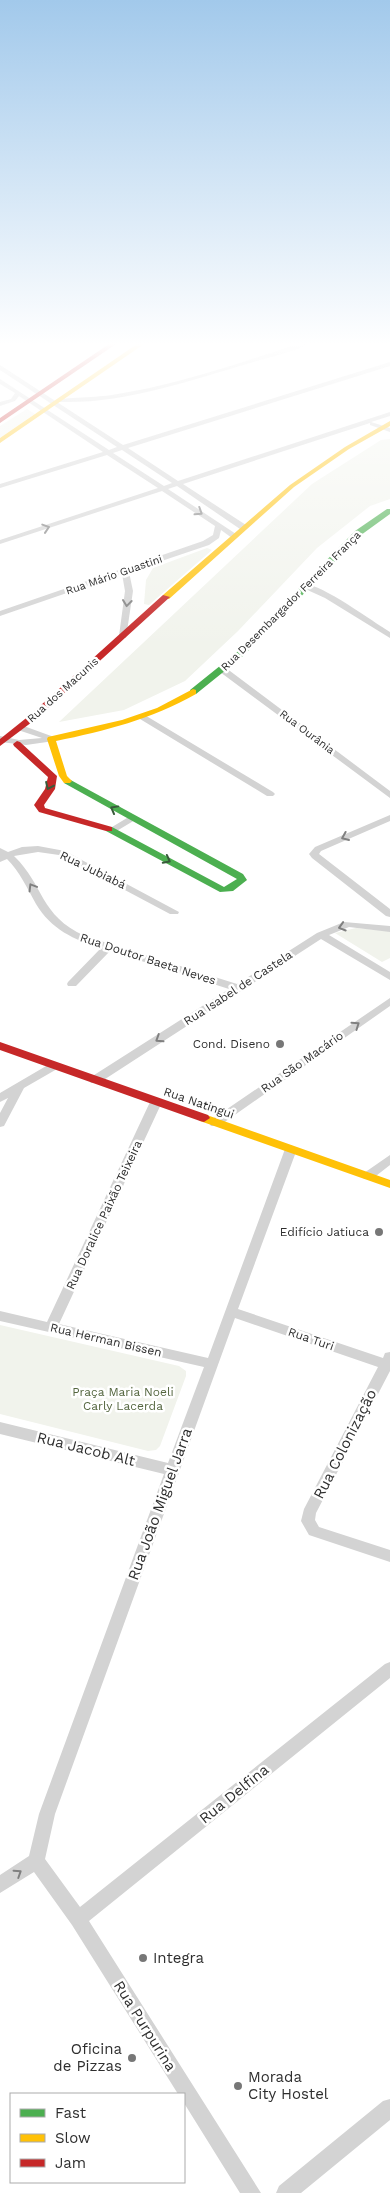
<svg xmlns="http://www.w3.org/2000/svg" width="390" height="2193" font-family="'Work Sans',sans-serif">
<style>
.green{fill:#f1f3ec}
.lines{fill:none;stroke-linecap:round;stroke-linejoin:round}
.street{fill:#d3d3d3;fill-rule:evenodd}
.fast{fill:#4caf50;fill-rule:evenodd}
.slow{fill:#ffc107;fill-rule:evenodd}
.jam{fill:#c62828;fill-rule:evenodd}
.oneway{stroke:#808080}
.oneway2{stroke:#385b3a}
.poi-dot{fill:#777;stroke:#fff;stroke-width:2}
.labels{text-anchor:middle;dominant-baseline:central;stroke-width:5;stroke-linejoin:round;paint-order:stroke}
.far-street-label{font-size:11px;fill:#2e2e2e;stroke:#fff}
.street-label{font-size:12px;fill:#2e2e2e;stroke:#fff}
.poi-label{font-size:12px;fill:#2e2e2e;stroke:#fff;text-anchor:end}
.park-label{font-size:12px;fill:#54663f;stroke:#fff}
.near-street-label{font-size:15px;fill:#2e2e2e;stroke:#fff}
.near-poi-label{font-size:15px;fill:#2e2e2e;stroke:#fff;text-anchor:start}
</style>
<rect width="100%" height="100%" fill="#fff"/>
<!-- green -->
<path class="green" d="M 27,409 L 35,414 L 0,438 L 0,426 Z
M 390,439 L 390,499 L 370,506 L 317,548 L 238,631 L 185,681 L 124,710 L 59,722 L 312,484 L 381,440 Z
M 207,548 L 212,550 L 149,605 L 144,604 L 146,580 L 153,568 Z
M 356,928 L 390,931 L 390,958 L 382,962 L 335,933 Z
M 0,1325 L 179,1366 L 186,1371 L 186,1376 L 160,1446 L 156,1450 L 148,1451 L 0,1414 Z"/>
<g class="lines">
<!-- street -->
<path class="street" d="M 303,342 L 312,342 C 296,352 269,357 250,363 C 188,381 124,404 59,402 L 56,400 C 60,398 102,397 112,395 C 177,385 241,363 303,342 Z
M 390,362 L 390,366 L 128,448 L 178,481 L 390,412 L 390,416 L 371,422 L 390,428 L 390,432 L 370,425 L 370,423 L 183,484 L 246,525 L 246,529 L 240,529 L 177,486 L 168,489 L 239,536 L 232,538 L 221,530 L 219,538 L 209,545 L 129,572 L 133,591 L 126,638 L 119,636 L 125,591 L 122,574 L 0,616 L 0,611 L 203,541 L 213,535 L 215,526 L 162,491 L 0,544 L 0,540 L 158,488 L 107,455 L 0,488 L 0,484 L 103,452 L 19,396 L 15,401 L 0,406 L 0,402 L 11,399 L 15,393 L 0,384 L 0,379 L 109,450 L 117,447 L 0,370 L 0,365 L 123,445 ZM 122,450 L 172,483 L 164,486 L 113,453 Z
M 303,584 C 321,583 373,622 390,632 L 390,638 L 325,598 L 303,588 Z
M 220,668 L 226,668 L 390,791 L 390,798 L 220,672 Z
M 143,714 L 273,792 L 275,794 L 273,796 L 267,796 L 140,719 L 139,717 Z
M 21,725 L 54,737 L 55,739 L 54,741 L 26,745 L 0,742 L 0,736 L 19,740 L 42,738 L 18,730 L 18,726 Z
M 132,815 L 135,816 L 135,820 L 115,832 L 109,832 L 107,830 Z
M 390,815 L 390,821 L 321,851 L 319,854 L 390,909 L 390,917 L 386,916 L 312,858 L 309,854 L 315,847 Z
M 38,846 L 65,851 L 179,912 L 178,914 L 170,914 L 59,855 L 38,852 L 14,856 C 45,886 39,915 85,936 L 237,984 L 317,933 L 344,922 L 390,926 L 390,932 L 349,927 L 329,935 L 390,972 L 390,980 L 321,939 L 99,1083 L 91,1083 L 89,1080 L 91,1077 L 229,989 L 110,951 L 76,986 L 68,986 L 67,984 L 68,982 L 101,948 C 74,940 51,929 36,904 C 27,888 20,872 7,859 L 0,862 L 0,848 L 8,852 L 22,847 Z
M 390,998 L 390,1006 L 219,1126 L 211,1126 L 209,1123 L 211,1120 Z
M 53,1062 L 57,1063 L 59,1066 L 57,1069 L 24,1088 L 4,1126 L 0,1127 L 0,1113 L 8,1098 L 0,1102 L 0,1093 Z
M 156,1098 L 162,1102 L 59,1324 L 208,1358 L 285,1149 L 291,1145 L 297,1149 L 238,1309 L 383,1358 L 385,1353 L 390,1352 L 390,1371 L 316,1513 L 315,1520 L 319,1527 L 390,1550 L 390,1562 L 309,1535 L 301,1521 L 304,1509 L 378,1367 L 235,1318 L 55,1814 L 45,1859 L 80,1907 L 385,1664 L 390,1662 L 390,1678 L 89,1921 L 261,2193 L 240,2193 L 184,2103 L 184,2094 L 178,2094 L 72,1925 L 34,1872 L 0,1893 L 0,1875 L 29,1856 L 39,1814 L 164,1474 L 0,1434 L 0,1422 L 168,1463 L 204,1367 L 0,1321 L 0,1311 L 47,1322 L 150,1102 Z
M 390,1155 L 390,1165 L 372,1179 L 364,1179 L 362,1176 L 364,1173 Z
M 390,2099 L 390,2120 L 301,2193 L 276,2193 L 279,2186 L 383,2101 Z"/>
<!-- fast -->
<path class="fast" d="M 387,509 L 390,509 L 390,514 L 361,535 L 242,657 L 196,694 L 190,694 L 190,690 L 236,653 L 355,531 Z
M 67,778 L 243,874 L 247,880 L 233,891 L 220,892 L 106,831 L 106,827 L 112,827 L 224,887 L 237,879 L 64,783 L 64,779 Z"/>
<!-- slow -->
<path class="slow" d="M 140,342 L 147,342 L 0,443 L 0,438 Z
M 390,421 L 390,426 L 349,449 L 294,487 L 169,599 L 163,599 L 163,595 L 290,485 L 345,447 Z
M 193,689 L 196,690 L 196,694 C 152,719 105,731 56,741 L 67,776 L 72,781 L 70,783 L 64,783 L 59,776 L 47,739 L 48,737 L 122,720 L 157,708 Z
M 204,1114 L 390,1180 L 390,1188 L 200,1121 L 198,1118 Z"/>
<!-- jam -->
<path class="jam" d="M 112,342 L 119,342 L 0,423 L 0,418 Z
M 163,595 L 170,597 L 36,719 L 0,746 L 0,739 L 30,715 Z
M 17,741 L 20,742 L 57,776 L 55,789 L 44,805 L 45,808 L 112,827 L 112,831 L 106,831 L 39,812 L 34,805 L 45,789 L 48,777 L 14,746 L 13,744 Z
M 0,1042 L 208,1115 L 210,1118 L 204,1122 L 200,1121 L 0,1050 Z"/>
</g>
<!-- one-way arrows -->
<defs><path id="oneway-chevron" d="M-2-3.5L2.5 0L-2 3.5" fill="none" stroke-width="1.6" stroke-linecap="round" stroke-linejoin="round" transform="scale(1.25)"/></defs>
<g class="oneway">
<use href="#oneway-chevron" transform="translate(199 512) rotate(33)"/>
<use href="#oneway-chevron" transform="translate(46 528) rotate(-18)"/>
<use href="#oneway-chevron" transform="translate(127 603) rotate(97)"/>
<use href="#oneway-chevron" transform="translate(345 837) rotate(157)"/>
<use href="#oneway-chevron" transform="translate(32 887) rotate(-121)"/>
<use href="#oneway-chevron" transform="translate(342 927) rotate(163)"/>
<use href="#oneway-chevron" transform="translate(356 1025) rotate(-35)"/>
<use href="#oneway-chevron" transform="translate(159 1039) rotate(147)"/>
<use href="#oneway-chevron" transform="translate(18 1873) rotate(-33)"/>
</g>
<g class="oneway2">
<use href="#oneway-chevron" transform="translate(49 786) rotate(115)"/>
<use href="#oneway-chevron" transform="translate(114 809) rotate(-151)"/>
<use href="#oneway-chevron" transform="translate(167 860) rotate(28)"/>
</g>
<!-- sky -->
<linearGradient id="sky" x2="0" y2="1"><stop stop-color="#a2c9eb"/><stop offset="0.53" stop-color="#fff"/><stop offset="1" stop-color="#fff" stop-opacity="0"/></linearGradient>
<rect width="390" height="649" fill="url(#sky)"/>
<!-- markers -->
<g class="poi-dot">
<circle cx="280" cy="1044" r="5"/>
<circle cx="379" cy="1232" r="5"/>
<circle cx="143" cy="1958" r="5"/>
<circle cx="132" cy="2058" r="5"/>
<circle cx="238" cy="2086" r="5"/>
</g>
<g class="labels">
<!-- far-street labels -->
<g class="far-street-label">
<text transform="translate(114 575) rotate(-19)">Rua Mário Guastini</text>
<text transform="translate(291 601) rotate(-45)">Rua Desembargador Ferreira França</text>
<text transform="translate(63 690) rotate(-42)">Rua dos Macunis</text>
<text transform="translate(307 732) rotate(37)">Rua Ourânia</text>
</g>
<!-- street labels -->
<g class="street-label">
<text transform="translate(93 870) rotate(26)">Rua Jubiabá</text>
<text transform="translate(148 959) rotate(18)">Rua Doutor Baeta Neves</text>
<text transform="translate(238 988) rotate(-33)">Rua Isabel de Castela</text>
<text transform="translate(302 1062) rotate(-35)">Rua São Macário</text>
<text transform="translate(199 1103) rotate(19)">Rua Natingui</text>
<text transform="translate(104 1215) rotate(-65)">Rua Doralice Paixão Teixeira</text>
<text transform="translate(311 1339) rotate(19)">Rua Turi</text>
<text transform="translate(106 1340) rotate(13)">Rua Herman Bissen</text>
</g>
<!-- poi labels -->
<g class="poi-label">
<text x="270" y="1044">Cond. Diseno</text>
<text x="369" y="1232">Edifício Jatiuca</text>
</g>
<!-- park labels -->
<g class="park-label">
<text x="123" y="1392">Praça Maria Noeli<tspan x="123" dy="14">Carly Lacerda</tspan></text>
</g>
<!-- near-street labels -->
<g class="near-street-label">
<text transform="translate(345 1444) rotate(-63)">Rua Colonização</text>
<text transform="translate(86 1449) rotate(14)">Rua Jacob Alt</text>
<text transform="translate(160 1504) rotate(-70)">Rua João Miguel Jarra</text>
<text transform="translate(234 1794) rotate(-39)">Rua Delfina</text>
<text transform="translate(145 2026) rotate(58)">Rua Purpurina</text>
</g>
<!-- near-poi labels -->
<g class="near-poi-label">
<text x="153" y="1958">Integra</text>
<text x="122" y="2049" text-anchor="end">Oficina<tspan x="122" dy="17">de Pizzas</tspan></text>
<text x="248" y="2077">Morada<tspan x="248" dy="17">City Hostel</tspan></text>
</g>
</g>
<!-- legend -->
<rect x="10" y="2093" width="175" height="90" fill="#ffffff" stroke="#ababab"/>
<rect x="20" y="2109" width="25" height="8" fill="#4caf50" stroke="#ababab"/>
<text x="55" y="2118" font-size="15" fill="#2e2e2e">Fast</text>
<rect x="20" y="2134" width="25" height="8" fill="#ffc107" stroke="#ababab"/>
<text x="55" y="2143" font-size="15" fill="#2e2e2e">Slow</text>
<rect x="20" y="2159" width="25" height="8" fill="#c62828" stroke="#ababab"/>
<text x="55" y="2168" font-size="15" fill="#2e2e2e">Jam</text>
</svg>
